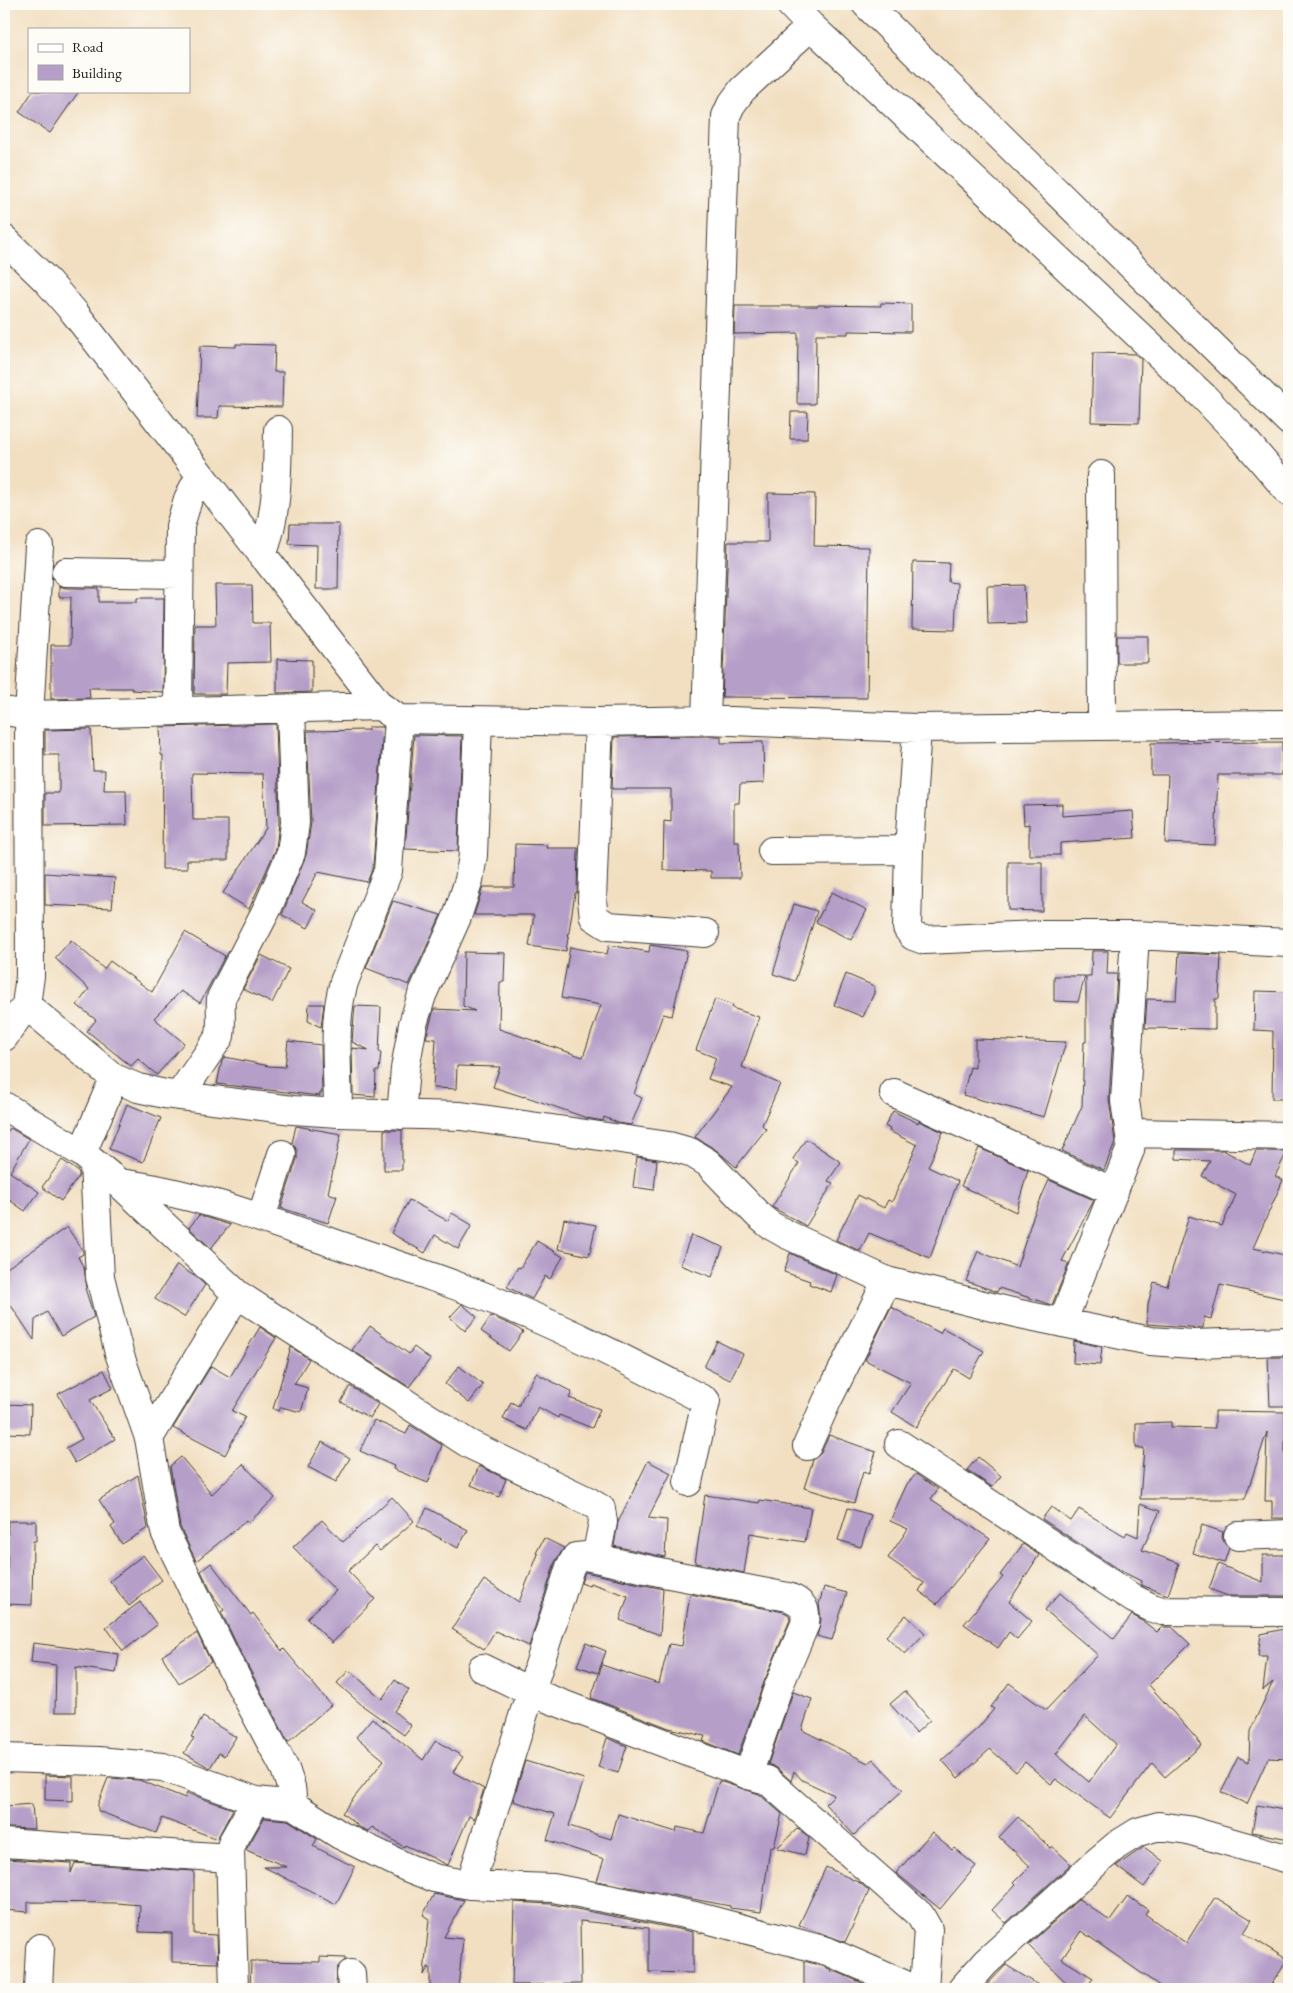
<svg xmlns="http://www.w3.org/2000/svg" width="1293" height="1993" font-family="'EB Garamond',serif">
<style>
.building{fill:#b59ec8;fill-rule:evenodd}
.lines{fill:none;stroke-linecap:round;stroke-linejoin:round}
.minor-casing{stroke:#3c3935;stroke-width:30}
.minor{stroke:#fff;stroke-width:28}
</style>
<rect width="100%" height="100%" fill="#fdfcf7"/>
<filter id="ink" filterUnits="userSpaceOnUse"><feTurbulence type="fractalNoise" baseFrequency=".02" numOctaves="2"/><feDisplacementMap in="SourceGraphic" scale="10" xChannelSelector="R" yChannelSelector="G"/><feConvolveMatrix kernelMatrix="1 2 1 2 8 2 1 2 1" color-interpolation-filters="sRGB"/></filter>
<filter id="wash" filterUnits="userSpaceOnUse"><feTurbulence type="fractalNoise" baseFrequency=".0096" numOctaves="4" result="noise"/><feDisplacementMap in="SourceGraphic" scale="20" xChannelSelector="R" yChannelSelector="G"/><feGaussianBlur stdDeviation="1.12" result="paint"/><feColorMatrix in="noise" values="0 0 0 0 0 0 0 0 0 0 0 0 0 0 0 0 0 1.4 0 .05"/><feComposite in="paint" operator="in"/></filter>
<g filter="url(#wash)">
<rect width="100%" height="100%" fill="#f2dfc1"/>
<g id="blocks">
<!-- building -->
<path class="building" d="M 33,91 L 79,91 L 50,133 L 19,112 Z
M 881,303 L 911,304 L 911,332 L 848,331 L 848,334 L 816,334 L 815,404 L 797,404 L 798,333 L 734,334 L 735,306 L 818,306 L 818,305 L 881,306 Z
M 236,344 L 275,345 L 274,372 L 283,372 L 282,407 L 219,406 L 218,418 L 197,418 L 200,346 L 236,347 Z
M 1093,353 L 1135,354 L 1141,359 L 1139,423 L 1091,422 Z
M 791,412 L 808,412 L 807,439 L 790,439 Z
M 768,493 L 815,494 L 814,546 L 869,547 L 867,698 L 722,697 L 728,542 L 768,542 Z
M 290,524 L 339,524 L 338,589 L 316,589 L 317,545 L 289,544 Z
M 913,562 L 949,563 L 948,582 L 957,583 L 955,630 L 912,629 Z
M 215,585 L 252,585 L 253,623 L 270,623 L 271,662 L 227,663 L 226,694 L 194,694 L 195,625 L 216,625 Z
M 1024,585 L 1026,623 L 988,624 L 987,586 Z
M 59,586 L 66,588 L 99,588 L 99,602 L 137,602 L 137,598 L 164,598 L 163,692 L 132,690 L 132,688 L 89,688 L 90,698 L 51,699 L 51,645 L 70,645 L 71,597 L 59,597 Z
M 1117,636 L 1148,636 L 1148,663 L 1117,663 Z
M 277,659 L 312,660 L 312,692 L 277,693 Z
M 276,724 L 279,822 L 276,849 L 249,909 L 223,893 L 266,828 L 263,774 L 192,773 L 193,820 L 228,820 L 228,860 L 187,860 L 187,869 L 162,869 L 163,755 L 161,755 L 160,727 Z
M 369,727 L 383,727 L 373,867 L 367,882 L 318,872 L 302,902 L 317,910 L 308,928 L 282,915 L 306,855 L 311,823 L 307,731 L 369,730 Z
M 91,729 L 93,770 L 105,770 L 104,790 L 126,790 L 127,825 L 45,826 L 45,793 L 59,793 L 59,755 L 45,755 L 45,730 Z
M 414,735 L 462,736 L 458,851 L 405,849 Z
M 706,736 L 721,736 L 721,743 L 763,742 L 764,783 L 740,784 L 739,803 L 734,803 L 734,842 L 739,842 L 740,878 L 711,878 L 711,871 L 663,870 L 664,821 L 671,822 L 671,789 L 612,789 L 614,737 Z
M 1282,742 L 1282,775 L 1218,775 L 1215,845 L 1165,843 L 1168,775 L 1151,775 L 1151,743 Z
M 1062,804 L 1062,816 L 1133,811 L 1135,838 L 1060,843 L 1060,855 L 1029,855 L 1029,824 L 1024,825 L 1023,805 Z
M 515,844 L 547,845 L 546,848 L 578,848 L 577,893 L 575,893 L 566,951 L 529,946 L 534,915 L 474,915 L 483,887 L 514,887 Z
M 1008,862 L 1042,862 L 1042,911 L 1008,910 Z
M 45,873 L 115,878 L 112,908 L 45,905 Z
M 832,892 L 867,910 L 851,940 L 816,922 Z
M 393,901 L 441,915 L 409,985 L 366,968 Z
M 794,904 L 817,911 L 795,981 L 773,974 Z
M 185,932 L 225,956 L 200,1003 L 181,991 L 154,1018 L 184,1043 L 157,1075 L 138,1059 L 131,1066 L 87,1031 L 96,1020 L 77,1005 L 89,989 L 55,958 L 71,940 L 104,969 L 110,961 L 152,992 Z
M 609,945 L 649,952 L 650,945 L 687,951 L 672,1016 L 663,1014 L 634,1094 L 642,1098 L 631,1125 L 618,1123 L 604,1117 L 603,1121 L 587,1118 L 524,1096 L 524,1097 L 493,1087 L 500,1067 L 457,1066 L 456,1089 L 433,1088 L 436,1039 L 426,1038 L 434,1009 L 475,1011 L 463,1006 L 464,952 L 505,953 L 504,982 L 500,982 L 499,1029 L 583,1057 L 601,1005 L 561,998 L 570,947 L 607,954 Z
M 1092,951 L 1108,951 L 1107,974 L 1117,974 L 1109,1100 L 1115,1142 L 1104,1170 L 1062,1151 L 1082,1106 L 1084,1042 L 1086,1042 L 1086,976 L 1091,976 Z
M 1179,953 L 1221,955 L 1219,999 L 1215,999 L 1215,1029 L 1145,1028 L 1147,999 L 1176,1000 Z
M 261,955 L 289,969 L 272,1003 L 243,989 Z
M 846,974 L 874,986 L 874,993 L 863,1017 L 834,1005 Z
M 1054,976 L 1085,976 L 1078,1002 L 1054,1001 Z
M 1255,991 L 1289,992 L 1289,1099 L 1272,1099 L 1273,1031 L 1254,1030 Z
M 715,999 L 733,1005 L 732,1008 L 759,1017 L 742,1067 L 780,1084 L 762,1125 L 766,1129 L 736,1167 L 716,1150 L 695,1137 L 732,1087 L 708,1079 L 716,1058 L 696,1050 Z
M 309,1004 L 324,1004 L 321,1027 L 308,1021 Z
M 355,1006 L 381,1007 L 379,1052 L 381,1052 L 379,1071 L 376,1071 L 375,1097 L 353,1095 L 352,1048 L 369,1050 L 352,1042 Z
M 975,1039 L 1066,1042 L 1044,1117 L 963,1095 L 970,1067 L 975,1068 Z
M 288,1041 L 321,1045 L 322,1093 L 320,1093 L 320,1096 L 217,1084 L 222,1061 L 225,1057 L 269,1066 L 285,1067 Z
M 127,1104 L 161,1118 L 143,1162 L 109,1149 Z
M 893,1111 L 918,1123 L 919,1121 L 943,1132 L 928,1167 L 958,1181 L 930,1258 L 869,1233 L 860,1251 L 836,1240 L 858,1195 L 884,1208 L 888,1200 L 892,1202 L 917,1145 L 889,1131 L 890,1129 L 885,1126 Z
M 296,1126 L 341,1134 L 328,1193 L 337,1196 L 328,1223 L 281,1208 L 297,1159 L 297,1150 L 292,1143 Z
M 10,1128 L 29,1139 L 10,1172 L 39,1192 L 25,1211 L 4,1196 L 4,1137 Z
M 384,1130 L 402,1130 L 402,1170 L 384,1170 Z
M 806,1139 L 841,1162 L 828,1181 L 833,1183 L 806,1226 L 772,1207 L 799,1163 L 793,1159 Z
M 979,1148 L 1028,1170 L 1016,1212 L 961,1186 Z
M 1176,1150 L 1223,1150 L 1250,1165 L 1256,1151 L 1281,1151 L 1286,1154 L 1275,1176 L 1283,1180 L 1253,1248 L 1289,1256 L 1289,1300 L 1220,1285 L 1211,1319 L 1204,1317 L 1203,1328 L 1147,1324 L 1148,1304 L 1154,1282 L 1167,1286 L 1189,1216 L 1222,1226 L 1236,1195 L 1202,1176 L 1210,1161 L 1176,1159 Z
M 637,1157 L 657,1160 L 654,1190 L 633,1187 Z
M 62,1160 L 79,1172 L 79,1176 L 61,1201 L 42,1187 Z
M 1049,1180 L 1094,1200 L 1062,1261 L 1069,1263 L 1052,1305 L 999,1288 L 997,1292 L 966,1281 L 978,1251 L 1017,1267 L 1033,1217 Z
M 409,1200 L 448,1221 L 452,1213 L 472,1225 L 458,1249 L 435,1235 L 425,1253 L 391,1233 Z
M 199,1215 L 230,1225 L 211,1248 L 189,1228 Z
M 564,1219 L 596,1225 L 589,1256 L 558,1249 Z
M 67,1227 L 83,1251 L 83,1254 L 78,1257 L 84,1268 L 87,1288 L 85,1288 L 94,1317 L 61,1336 L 47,1312 L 35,1320 L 34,1340 L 10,1304 L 4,1309 L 4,1270 Z
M 691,1235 L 723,1247 L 712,1277 L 680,1265 Z
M 537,1241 L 563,1257 L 550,1279 L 545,1276 L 532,1299 L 507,1287 L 518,1267 L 520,1268 Z
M 790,1253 L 837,1275 L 831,1292 L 809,1284 L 810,1281 L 784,1272 Z
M 177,1265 L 196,1277 L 205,1285 L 184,1317 L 155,1299 Z
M 462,1304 L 477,1317 L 465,1331 L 450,1317 Z
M 891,1307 L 940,1333 L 943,1328 L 984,1351 L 969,1378 L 954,1369 L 916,1427 L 892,1412 L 911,1383 L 865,1360 Z
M 491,1316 L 514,1326 L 523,1332 L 509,1351 L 481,1331 Z
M 370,1326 L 409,1354 L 414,1347 L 430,1359 L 409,1387 L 352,1350 Z
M 260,1327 L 276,1338 L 232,1411 L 245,1417 L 225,1455 L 173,1428 L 211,1366 L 230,1377 Z
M 717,1341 L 743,1354 L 730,1380 L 704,1367 Z
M 1074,1341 L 1102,1347 L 1100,1365 L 1073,1363 Z
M 291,1347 L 309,1359 L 294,1384 L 308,1388 L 301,1412 L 281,1407 L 279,1411 L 273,1409 Z
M 1268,1357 L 1289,1357 L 1289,1406 L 1270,1406 Z
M 459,1366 L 483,1385 L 469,1403 L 445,1384 Z
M 104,1370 L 113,1388 L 90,1400 L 115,1439 L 75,1463 L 66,1448 L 82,1439 L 58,1394 Z
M 536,1373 L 572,1392 L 569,1398 L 600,1409 L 592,1428 L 559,1415 L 558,1418 L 538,1407 L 527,1430 L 503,1419 L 511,1402 L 518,1406 Z
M 350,1386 L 378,1404 L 370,1418 L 341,1402 Z
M 4,1404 L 31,1405 L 30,1434 L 4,1433 Z
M 1215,1411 L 1285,1412 L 1285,1456 L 1289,1456 L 1289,1518 L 1272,1518 L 1272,1501 L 1265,1501 L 1267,1432 L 1245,1499 L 1140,1499 L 1144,1448 L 1136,1448 L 1136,1423 L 1171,1422 L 1171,1427 L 1215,1428 Z
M 374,1420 L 406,1434 L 410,1425 L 442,1445 L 428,1483 L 393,1469 L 394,1466 L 360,1451 Z
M 829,1435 L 876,1452 L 869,1474 L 863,1472 L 854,1503 L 804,1488 L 813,1460 L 821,1453 Z
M 322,1442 L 350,1458 L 336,1482 L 308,1467 Z
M 181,1457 L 212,1494 L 243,1464 L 275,1498 L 248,1523 L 246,1521 L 196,1561 L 180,1527 L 170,1466 Z
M 978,1457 L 1001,1476 L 992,1487 L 967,1470 Z
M 648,1461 L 671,1473 L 648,1518 L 667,1520 L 665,1557 L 614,1546 L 618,1522 Z
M 479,1466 L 506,1479 L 499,1497 L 471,1485 Z
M 916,1474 L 938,1489 L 931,1499 L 990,1539 L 937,1604 L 919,1591 L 924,1583 L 888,1558 L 908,1529 L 890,1521 L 907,1484 Z
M 138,1475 L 148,1528 L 122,1544 L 111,1527 L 115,1524 L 99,1500 Z
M 705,1495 L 759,1503 L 760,1500 L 811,1508 L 805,1542 L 750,1533 L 744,1573 L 695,1563 Z
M 392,1497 L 414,1521 L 380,1551 L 375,1546 L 348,1571 L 375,1599 L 332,1643 L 307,1618 L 336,1591 L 293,1547 L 322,1520 L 343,1542 Z
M 1140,1504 L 1160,1511 L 1142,1550 L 1179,1563 L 1168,1595 L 1141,1585 L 1141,1581 L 1119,1570 L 1042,1519 L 1051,1507 L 1071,1521 L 1079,1509 L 1125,1536 L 1127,1532 L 1138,1537 Z
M 427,1508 L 468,1530 L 458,1548 L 417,1526 Z
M 848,1508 L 871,1515 L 861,1547 L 838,1540 Z
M 8,1521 L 36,1521 L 36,1541 L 33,1541 L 32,1605 L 4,1604 L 4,1585 L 7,1585 Z
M 1202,1525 L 1223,1532 L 1222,1537 L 1225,1544 L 1229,1548 L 1224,1563 L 1193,1553 Z
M 544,1538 L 564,1548 L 555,1562 L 529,1646 L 495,1631 L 484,1649 L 452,1629 L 484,1580 L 519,1602 L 538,1554 L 536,1553 Z
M 1023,1544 L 1039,1555 L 1009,1602 L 1032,1621 L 1017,1639 L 1009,1632 L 998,1648 L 964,1624 L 1003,1577 L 1000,1575 Z
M 143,1555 L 162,1580 L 129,1606 L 110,1581 Z
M 1263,1555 L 1289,1555 L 1289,1596 L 1228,1596 L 1209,1589 L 1218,1564 L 1263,1582 Z
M 211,1563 L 251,1615 L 253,1613 L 282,1651 L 284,1649 L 331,1705 L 288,1742 L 273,1713 L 274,1712 L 269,1706 L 241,1653 L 221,1612 L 224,1610 L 214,1597 L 201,1571 Z
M 585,1572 L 663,1589 L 660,1635 L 620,1620 L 628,1596 L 590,1583 L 589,1586 L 581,1583 Z
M 824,1587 L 847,1593 L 832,1640 L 817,1636 L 821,1620 L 819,1604 Z
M 1060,1593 L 1114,1639 L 1132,1615 L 1143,1621 L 1157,1632 L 1162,1627 L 1172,1627 L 1190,1644 L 1149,1685 L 1202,1745 L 1165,1777 L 1152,1763 L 1110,1818 L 1056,1779 L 1051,1784 L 1025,1762 L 1016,1772 L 990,1749 L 958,1778 L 942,1760 L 978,1728 L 994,1709 L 991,1707 L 1009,1683 L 1046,1710 L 1098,1655 L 1045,1610 ZM 1085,1716 L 1116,1744 L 1089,1782 L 1056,1754 Z
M 690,1594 L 784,1612 L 789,1615 L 790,1620 L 764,1682 L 738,1755 L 703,1741 L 705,1736 L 669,1728 L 591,1698 L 602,1665 L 659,1684 L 669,1644 L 682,1646 Z
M 140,1602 L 157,1625 L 123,1651 L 106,1627 Z
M 906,1615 L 925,1633 L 905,1654 L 886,1636 Z
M 1289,1628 L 1289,1759 L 1268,1758 L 1247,1804 L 1221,1792 L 1238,1757 L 1249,1762 L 1250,1731 L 1273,1682 L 1263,1690 L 1267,1656 L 1258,1656 L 1261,1634 Z
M 197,1633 L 211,1662 L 179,1683 L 162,1656 Z
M 33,1643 L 119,1654 L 116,1673 L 76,1667 L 76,1712 L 55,1712 L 56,1665 L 31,1662 Z
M 586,1643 L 606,1651 L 598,1673 L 577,1666 Z
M 349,1670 L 382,1699 L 395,1680 L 409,1690 L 394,1711 L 411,1726 L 404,1735 L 363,1706 L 337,1683 Z
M 905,1691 L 930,1720 L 916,1733 L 890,1704 Z
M 793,1692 L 812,1699 L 802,1730 L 868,1763 L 873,1759 L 903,1790 L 854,1835 L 825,1804 L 834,1795 L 802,1780 L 794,1771 L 791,1781 L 777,1768 L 768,1764 Z
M 203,1717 L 236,1737 L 224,1756 L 219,1753 L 210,1768 L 184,1753 L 194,1738 L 191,1737 Z
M 372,1718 L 423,1760 L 436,1740 L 463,1757 L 453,1772 L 484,1789 L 474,1819 L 469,1816 L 448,1865 L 405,1845 L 404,1847 L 372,1827 L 368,1831 L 361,1828 L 342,1813 L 384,1760 L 356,1737 Z
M 607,1738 L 627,1746 L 618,1773 L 598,1767 Z
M 525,1761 L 584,1779 L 569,1826 L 611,1839 L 618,1814 L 676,1832 L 677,1827 L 704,1833 L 719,1781 L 759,1794 L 782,1814 L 774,1847 L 770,1848 L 761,1912 L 730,1908 L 730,1906 L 597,1881 L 604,1859 L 547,1840 L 555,1814 L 513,1801 Z
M 45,1775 L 73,1776 L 73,1801 L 45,1800 Z
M 108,1778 L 139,1780 L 185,1798 L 187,1793 L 233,1809 L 217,1839 L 162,1818 L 156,1833 L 98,1811 L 98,1804 Z
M 32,1804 L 34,1829 L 7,1828 L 5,1806 Z
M 1257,1805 L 1289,1811 L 1289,1839 L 1252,1832 Z
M 1018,1817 L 1050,1848 L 1052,1846 L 1071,1864 L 1006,1923 L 992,1910 L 1016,1884 L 1014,1882 L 1030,1866 L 999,1837 Z
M 264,1818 L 288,1820 L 317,1839 L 313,1846 L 355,1867 L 336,1904 L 264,1867 L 287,1867 L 246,1850 Z
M 798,1828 L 809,1838 L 805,1855 L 777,1848 Z
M 932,1832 L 952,1850 L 954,1848 L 976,1866 L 940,1909 L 896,1873 Z
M 1144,1847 L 1163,1861 L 1144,1887 L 1116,1866 Z
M 4,1859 L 71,1863 L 71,1873 L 75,1863 L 194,1871 L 194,1934 L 217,1935 L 218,1963 L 172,1962 L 172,1933 L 139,1932 L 140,1905 L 117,1903 L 28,1902 L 28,1912 L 4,1910 Z
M 826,1867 L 860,1883 L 869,1891 L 845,1942 L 799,1925 Z
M 434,1894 L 464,1900 L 444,1937 L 463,1939 L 458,1989 L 430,1989 L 430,1968 L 428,1967 L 424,1975 L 429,1919 L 423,1915 Z
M 1128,1896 L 1148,1910 L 1145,1914 L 1186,1943 L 1215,1897 L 1252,1920 L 1244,1933 L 1288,1960 L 1268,1989 L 1164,1989 L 1081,1931 L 1062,1959 L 1093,1978 L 1086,1989 L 1073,1989 L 1028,1945 L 1079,1899 L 1110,1921 Z
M 514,1902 L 551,1904 L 693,1932 L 693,1973 L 649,1972 L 649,1928 L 580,1921 L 581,1984 L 512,1985 Z
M 320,1957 L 345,1958 L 345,1960 L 337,1968 L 336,1988 L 250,1989 L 251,1961 L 320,1962 Z
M 804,1961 L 822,1966 L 832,1970 L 831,1972 L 837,1972 L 876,1989 L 804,1989 Z
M 1006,1965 L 1045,1989 L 983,1989 Z"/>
</g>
</g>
<g filter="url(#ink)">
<use href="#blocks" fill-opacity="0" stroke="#3c3935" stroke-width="1"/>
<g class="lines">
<!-- minor casing -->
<g class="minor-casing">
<path id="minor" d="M 790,4 L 811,26 L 1204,397 L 1242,437 L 1289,492
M 866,4 L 1289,421
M 4,239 L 48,282 L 74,312 L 380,706 L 399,719 L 599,722 L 706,720 L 917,728 L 1289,724
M 1101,475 L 1102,726
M 262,556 C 278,513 277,474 278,430
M 66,572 L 179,574
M 4,711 L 29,715 L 380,706
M 178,711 L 180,526 L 188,499 L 200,475
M 706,720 L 726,116 L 731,105 L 742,90 L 811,26
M 599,722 L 592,900 L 594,917 L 608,926 L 705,933
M 917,728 L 909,850 L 907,928 L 913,936 L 924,940 L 1038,935 L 1135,935 L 1289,943
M 772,851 L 909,850
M 26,1005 L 114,1078 L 138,1088 L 165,1094 L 293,1110 L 338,1113 L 461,1116 L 669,1146 L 690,1152 L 708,1163 L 759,1216 L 770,1225 L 786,1234 L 887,1281 L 1020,1314 L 1150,1341 L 1193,1344 L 1289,1341
M 4,1037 L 26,1005 L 30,976 L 29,715 L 39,546
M 894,1093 L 1114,1192
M 179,1096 L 220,1036 C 222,1023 220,1011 221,998 L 268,907 L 291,853 L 295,823 L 291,709
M 4,1106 L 82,1153 L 119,1183 L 237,1294 L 469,1444 L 588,1501 L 601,1509 L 603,1522 L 596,1558
M 338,1113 C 338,1070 332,1024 344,982 L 388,871 L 399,719
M 401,1115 L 405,1069 L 413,1024 L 422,995 L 457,917 L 469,880 L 473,855 L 478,721
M 1130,1133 L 1289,1136
M 82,1153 L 114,1078
M 94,1165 L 100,1277 L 119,1353 L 149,1438 L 165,1532 L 227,1660 L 285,1769 L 291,1787 L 293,1805
M 119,1183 C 190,1192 259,1217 327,1241 C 389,1262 454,1283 515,1309 C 580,1336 643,1369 706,1401 L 688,1482
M 261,1218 L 282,1154
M 1062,1323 L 1130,1150 L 1131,1142 L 1125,1101 L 1135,935
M 149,1438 L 237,1294
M 899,1444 L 1134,1599 L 1152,1608 L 1162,1611 L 1289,1612
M 807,1446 L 827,1401 L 887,1281
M 1238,1536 L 1289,1534
M 482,1668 L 531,1692 L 748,1775 L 767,1780 L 920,1915 L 928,1929 L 924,1989
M 4,1758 L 98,1761 L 163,1767 L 256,1801 L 293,1805 L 340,1835 L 406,1867 L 434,1878 L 470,1885 L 553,1888 L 695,1916 L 827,1951 L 915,1989
M 4,1843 L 230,1858
M 470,1885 L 570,1567 L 576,1557 L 586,1556 L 669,1574 L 788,1597 C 802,1602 807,1608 805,1624 L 778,1688 L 748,1775
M 351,1974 L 352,1989
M 38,1989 L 40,1948
M 234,1989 L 230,1850 L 233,1841 L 256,1801
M 962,1989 L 986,1962 L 1099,1860 L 1117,1845 L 1138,1832 L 1159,1826 L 1188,1830 L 1289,1859"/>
</g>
<!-- minor -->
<use href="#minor" class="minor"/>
</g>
</g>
<!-- margin -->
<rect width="1293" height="1993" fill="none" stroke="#fdfcf7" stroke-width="20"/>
<!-- legend -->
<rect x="28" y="28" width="162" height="65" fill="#fdfcf7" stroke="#a3a29f"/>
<rect x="38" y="44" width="25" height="8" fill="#ffffff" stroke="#a3a29f"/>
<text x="72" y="52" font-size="15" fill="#1c1c1c">Road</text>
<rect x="38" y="65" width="25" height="15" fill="#b59ec8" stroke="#a3a29f"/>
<text x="72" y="78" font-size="15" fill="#1c1c1c">Building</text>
</svg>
